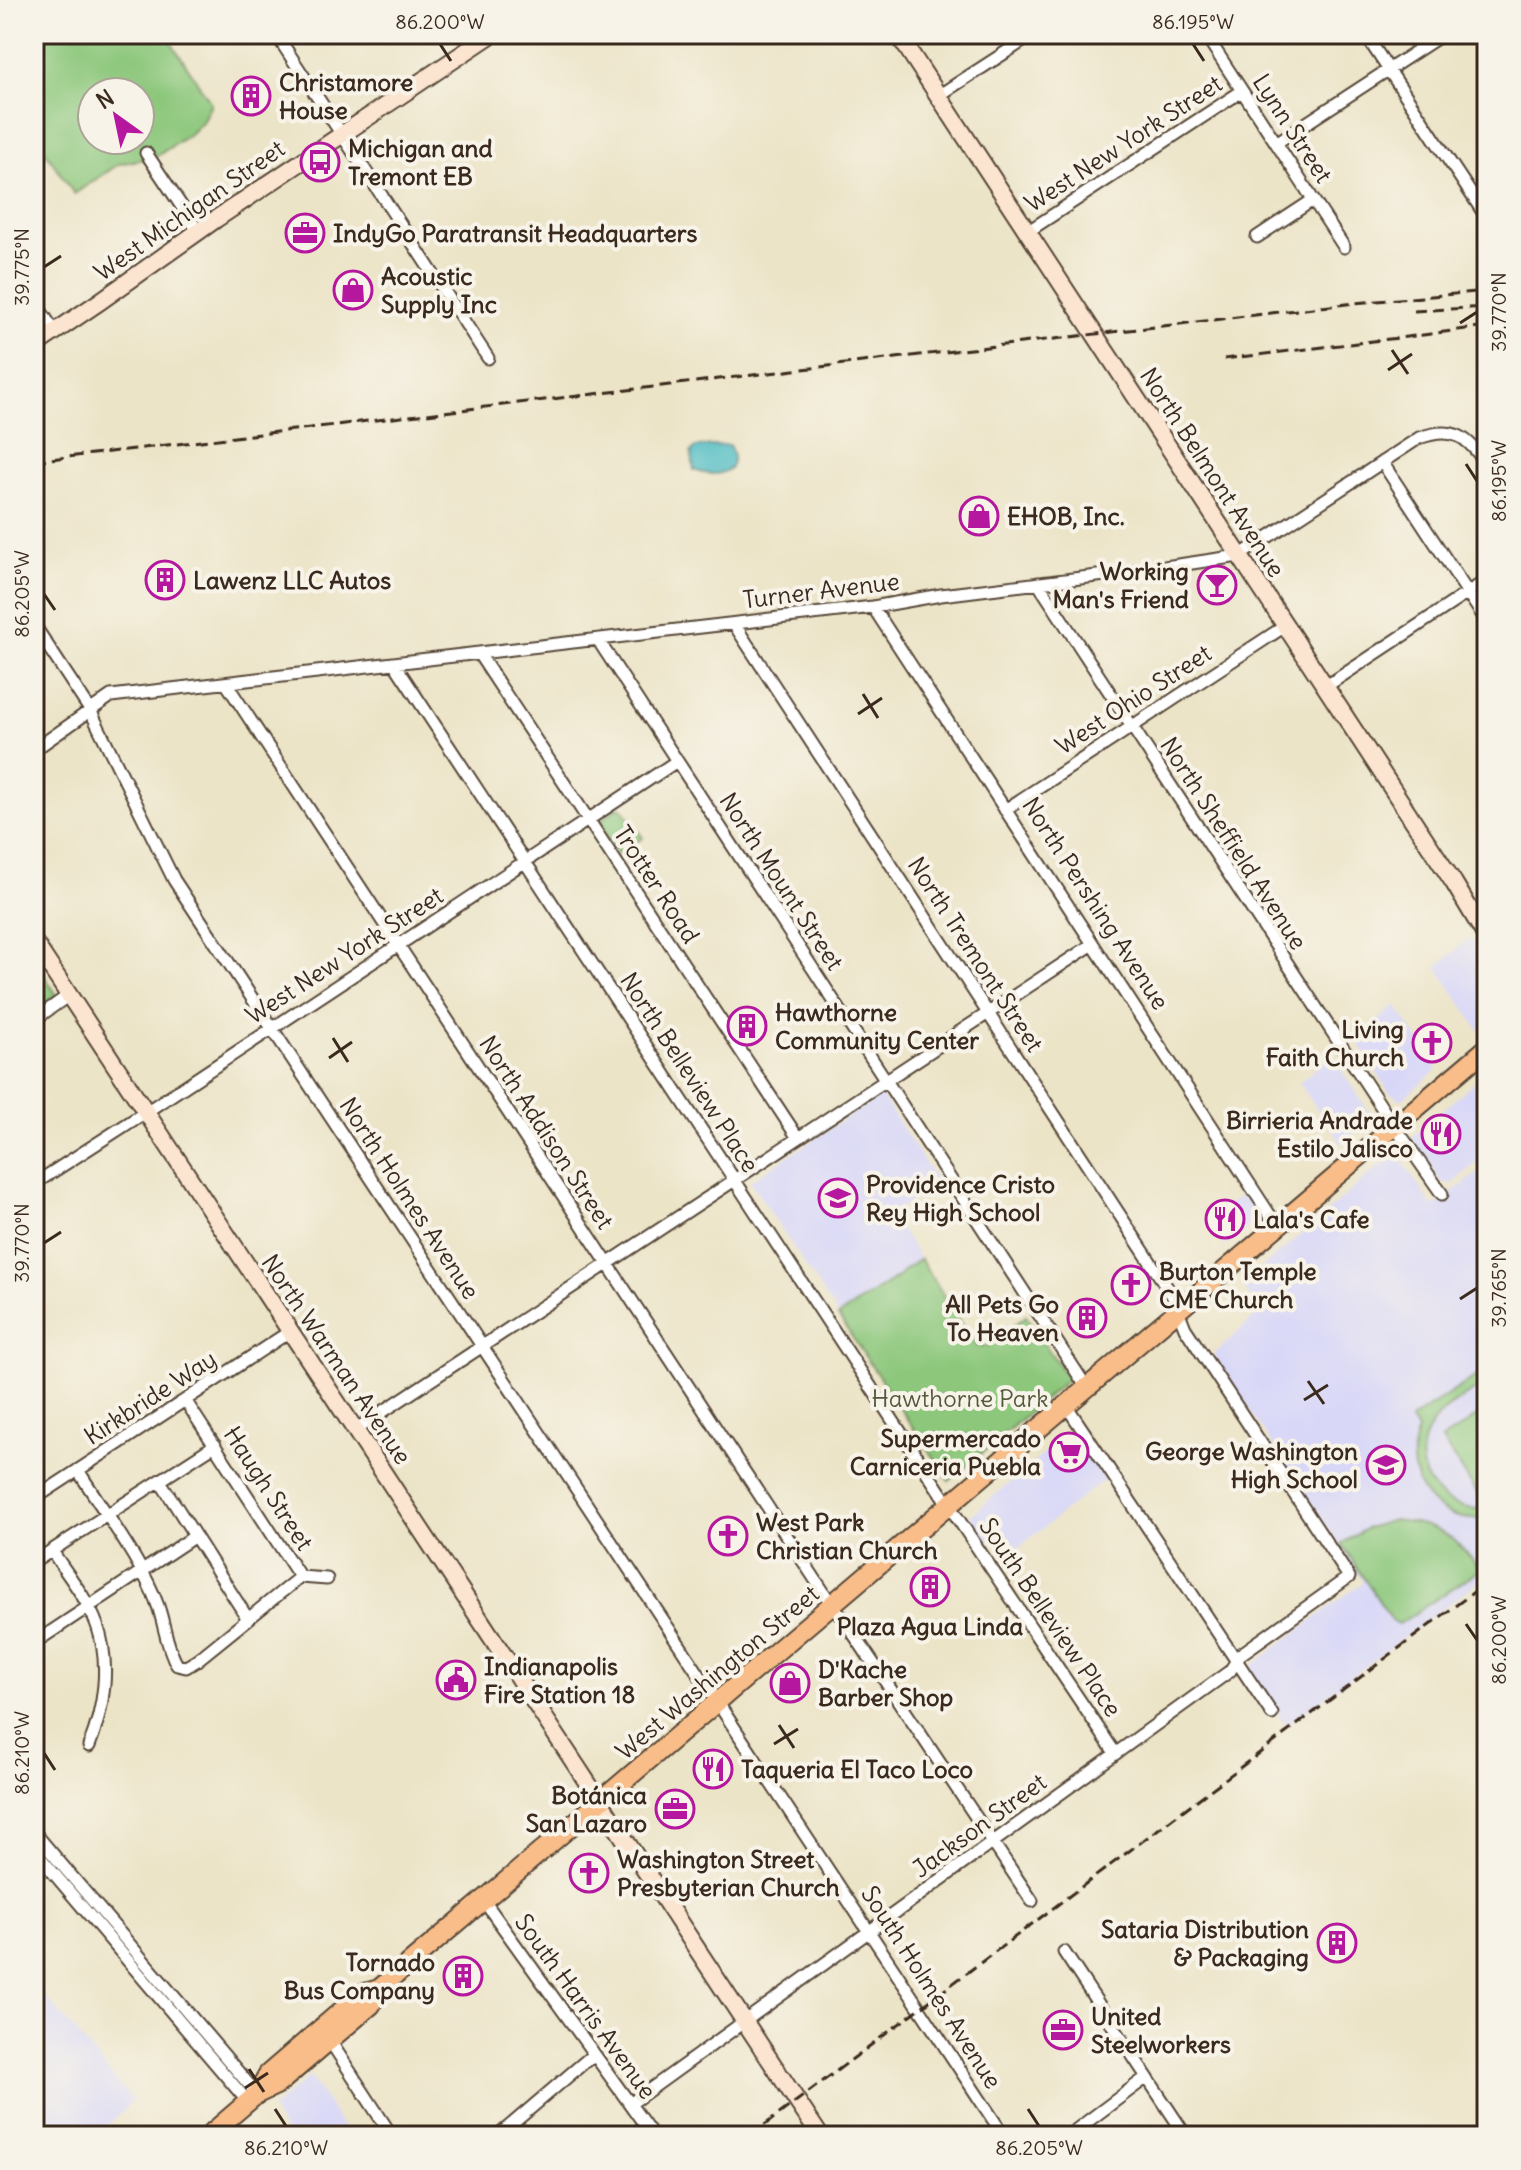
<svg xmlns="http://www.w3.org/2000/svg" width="1521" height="2170" font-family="Delius,sans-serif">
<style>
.built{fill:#d8d7f8}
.green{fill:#8cc77c;stroke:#64784d;stroke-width:2;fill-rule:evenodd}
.water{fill:#4cbbc3;stroke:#447270;stroke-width:2}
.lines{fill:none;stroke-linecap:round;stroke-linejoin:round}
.street-casing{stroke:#564637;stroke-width:15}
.secondary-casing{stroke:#564637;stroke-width:20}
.primary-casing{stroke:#564637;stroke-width:22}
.street{stroke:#fff;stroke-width:11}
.secondary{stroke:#fce5d0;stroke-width:16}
.primary{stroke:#f8bd89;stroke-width:18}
.rail{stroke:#3b2a1e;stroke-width:3;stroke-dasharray:12 6;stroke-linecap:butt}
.ticks{fill:none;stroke:#3b2a1e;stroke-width:3}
.labels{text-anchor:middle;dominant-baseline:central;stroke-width:8;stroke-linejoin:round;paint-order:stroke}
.poi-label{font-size:24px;font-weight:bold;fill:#3b2a1e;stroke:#f7f3e8;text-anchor:start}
.street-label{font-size:24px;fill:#3b2a1e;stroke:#f7f3e8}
.park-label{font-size:24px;fill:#53593a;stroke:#f7f3e8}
.neatline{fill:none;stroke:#3b2a1e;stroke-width:3}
.ticks-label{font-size:20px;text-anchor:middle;fill:#3b2a1e}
</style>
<rect width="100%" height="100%" fill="#f7f3e8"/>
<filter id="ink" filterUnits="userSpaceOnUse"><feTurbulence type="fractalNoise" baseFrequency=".0125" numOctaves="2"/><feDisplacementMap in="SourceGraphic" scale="16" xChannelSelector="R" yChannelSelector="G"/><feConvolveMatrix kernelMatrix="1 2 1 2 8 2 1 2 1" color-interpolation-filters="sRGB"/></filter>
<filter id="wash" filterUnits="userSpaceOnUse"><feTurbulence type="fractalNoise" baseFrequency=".006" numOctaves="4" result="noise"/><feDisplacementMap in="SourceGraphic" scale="32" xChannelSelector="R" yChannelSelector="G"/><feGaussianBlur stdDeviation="1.8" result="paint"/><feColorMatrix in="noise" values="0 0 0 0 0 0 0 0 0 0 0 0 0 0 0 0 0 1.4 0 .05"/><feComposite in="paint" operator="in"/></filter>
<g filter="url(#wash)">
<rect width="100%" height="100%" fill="#ece4c7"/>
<!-- built -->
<path class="built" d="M 1467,940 L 1475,942 L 1487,960 L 1487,1025 L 1481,1030 L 1479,1030 L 1437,967 Z
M 1396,1005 L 1438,1069 L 1401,1100 L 1389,1092 L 1358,1042 L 1357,1038 Z
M 1331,1055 L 1373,1118 L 1342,1144 L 1299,1083 Z
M 1487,1071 L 1487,1154 L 1452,1184 L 1441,1182 L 1410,1139 Z
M 881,1095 L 938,1183 L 891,1214 L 920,1259 L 904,1270 L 899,1276 L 838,1316 L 750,1181 Z
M 1396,1152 L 1433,1207 L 1487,1166 L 1487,1575 L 1286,1726 L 1247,1669 L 1363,1582 L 1213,1355 L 1260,1312 L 1242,1285 Z
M 1246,1192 L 1259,1214 L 1259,1218 L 1225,1246 L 1208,1219 Z
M 1070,1432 L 1084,1453 L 1087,1452 L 1105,1479 L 1018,1548 L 1007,1537 L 1000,1532 L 985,1544 L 969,1517 Z
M 34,1983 L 133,2101 L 96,2136 L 34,2136 Z
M 310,2076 L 348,2136 L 287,2136 L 271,2109 Z"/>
<!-- green -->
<path class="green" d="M 34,34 L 166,34 L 211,103 L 202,122 L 191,133 L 157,156 L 119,164 L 74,194 L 34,134 ZM 92,92 L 140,92 L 140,140 L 92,140 Z
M 618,807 L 623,809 L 643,838 L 617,854 L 598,822 Z
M 34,960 L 57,995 L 34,1010 Z
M 920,1259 L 975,1344 L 981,1347 L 988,1346 L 1026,1316 L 1068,1379 L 949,1481 L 838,1316 L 899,1276 L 904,1270 Z
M 1487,1369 L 1487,1383 C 1468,1396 1440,1408 1429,1429 C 1405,1471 1442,1515 1487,1508 L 1487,1518 C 1434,1527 1399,1478 1418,1430 L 1410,1420 Z
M 1487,1410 L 1487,1495 L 1481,1499 L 1442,1440 Z
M 1393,1520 C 1435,1524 1456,1535 1480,1570 L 1399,1624 L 1393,1622 L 1341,1544 L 1367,1528 Z"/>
<!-- water -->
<path class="water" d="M 729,445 C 744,473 715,479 694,470 L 691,452 L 696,447 Z"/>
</g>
<g filter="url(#ink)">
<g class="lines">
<!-- street casing -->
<g class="street-casing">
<path id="street" d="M 276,34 L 488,358
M 1205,34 L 1344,247
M 1365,34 L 1487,218
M 938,96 L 1034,34
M 1276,143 L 1443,34
M 146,153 L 198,231
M 1027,232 L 1242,91
M 1257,237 L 1313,200
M 34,301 L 55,332
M 1382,462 L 1487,622
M 1038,583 L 1386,1114 L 1442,1194
M 873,607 L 1277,1226
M 34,625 L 90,710 L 174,880 L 1004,2136
M 598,640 L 1087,1388
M 479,654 L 798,1138
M 394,663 L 940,1492 L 1115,1753
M 226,683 L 832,1605 L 843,1618 L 1032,1901
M 1325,687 L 1487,580
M 34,750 L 111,696 L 873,607 L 941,595 L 1138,571 L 1239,556 L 1419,438 C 1453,425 1469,437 1487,466
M 1005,810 L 1285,626
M 34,1020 L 69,995
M 34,1184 L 155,1106 L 677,761
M 185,1400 L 300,1577 L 327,1579
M 1066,1405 L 1272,1714
M 355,1430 L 1093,944
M 78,1470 C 103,1511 142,1561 158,1606 C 165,1626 166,1646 177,1665 L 186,1667 L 196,1661 L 300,1577
M 160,1481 L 248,1619
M 34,1499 L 289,1332
M 52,1551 C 67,1574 87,1598 97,1625 C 111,1664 104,1709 89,1746
M 34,1562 L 215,1445
M 34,1643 L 195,1536
M 34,1664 L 34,1684
M 34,1832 L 257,2094
M 34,1850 L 248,2102
M 484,1901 L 653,2136
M 1064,1952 L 1186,2136
M 330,2041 L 392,2136
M 630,2104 L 1230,1671 L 1241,1654 L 1349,1577 L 1185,1328 L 1172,1295 L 734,624
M 498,2136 L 594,2054
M 1068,2136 L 1147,2077"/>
</g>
<!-- secondary casing -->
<g class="secondary-casing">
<path id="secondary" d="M 898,34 L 1454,883 L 1487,938
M 34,346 L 99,302 L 216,219 L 492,34
M 34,942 L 820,2136"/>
</g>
<!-- primary casing -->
<g class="primary-casing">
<path id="primary" d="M 257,2094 L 268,2074 L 361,1994 L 379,1989
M 208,2136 L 257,2094 L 278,2084 L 291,2073 L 371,2005 L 379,1989 L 1487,1048"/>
</g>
<!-- street -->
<use href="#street" class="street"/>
<!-- secondary -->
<use href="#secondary" class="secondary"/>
<!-- primary -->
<use href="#primary" class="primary"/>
<!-- rail -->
<path class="rail" d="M 1414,311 L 1487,307
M 1224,359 L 1423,335 L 1487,326
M 34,461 L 1355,303 L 1487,291
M 750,2136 L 1487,1582"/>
</g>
</g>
<!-- ticks -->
<path class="ticks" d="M 440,44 L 451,61M 1193,44 L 1204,61M 44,267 L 61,256M 1460,323 L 1477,312M 1392,350 L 1408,374M 1388,370 L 1412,354M 1466,464 L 1477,481M 44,594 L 55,610M 863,694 L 878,718M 858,714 L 882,698M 333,1038 L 348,1062M 329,1058 L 352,1042M 44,1243 L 61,1232M 1460,1299 L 1477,1288M 1308,1381 L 1324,1404M 1304,1400 L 1328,1385M 1466,1624 L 1477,1640M 779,1725 L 794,1748M 774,1744 L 798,1729M 44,1753 L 55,1770M 249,2069 L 264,2092M 245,2088 L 268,2073M 275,2109 L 286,2126M 1028,2109 L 1039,2126"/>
<!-- icons -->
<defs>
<g id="building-ring" transform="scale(2)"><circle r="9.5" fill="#f7f3e8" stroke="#b5179e" stroke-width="1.5"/><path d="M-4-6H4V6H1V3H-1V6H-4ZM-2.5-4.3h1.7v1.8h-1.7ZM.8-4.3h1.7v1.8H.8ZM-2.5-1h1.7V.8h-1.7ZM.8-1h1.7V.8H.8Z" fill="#b5179e"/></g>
<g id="bus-ring" transform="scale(2)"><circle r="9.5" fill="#f7f3e8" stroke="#b5179e" stroke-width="1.5"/><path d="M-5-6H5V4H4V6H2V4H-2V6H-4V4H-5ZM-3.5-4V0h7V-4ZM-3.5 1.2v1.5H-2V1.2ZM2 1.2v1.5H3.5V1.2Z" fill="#b5179e"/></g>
<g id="office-ring" transform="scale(2)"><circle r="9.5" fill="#f7f3e8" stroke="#b5179e" stroke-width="1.5"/><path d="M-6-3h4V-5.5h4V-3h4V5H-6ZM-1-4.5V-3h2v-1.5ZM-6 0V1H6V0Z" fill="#b5179e"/></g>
<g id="shop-ring" transform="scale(2)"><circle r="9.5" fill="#f7f3e8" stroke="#b5179e" stroke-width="1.5"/><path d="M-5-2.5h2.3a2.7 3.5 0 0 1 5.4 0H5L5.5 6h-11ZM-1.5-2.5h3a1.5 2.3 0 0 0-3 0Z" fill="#b5179e"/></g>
<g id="bar-ring" transform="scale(2)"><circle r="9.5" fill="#f7f3e8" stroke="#b5179e" stroke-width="1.5"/><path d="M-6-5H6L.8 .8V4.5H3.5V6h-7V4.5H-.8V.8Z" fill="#b5179e"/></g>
<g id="church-ring" transform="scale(2)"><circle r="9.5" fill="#f7f3e8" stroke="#b5179e" stroke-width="1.5"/><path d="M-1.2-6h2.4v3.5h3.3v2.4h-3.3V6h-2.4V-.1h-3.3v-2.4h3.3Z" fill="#b5179e"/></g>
<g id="restaurant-ring" transform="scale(2)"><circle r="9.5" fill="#f7f3e8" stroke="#b5179e" stroke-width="1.5"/><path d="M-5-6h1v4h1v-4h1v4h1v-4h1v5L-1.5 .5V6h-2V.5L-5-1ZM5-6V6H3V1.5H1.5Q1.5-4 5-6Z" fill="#b5179e"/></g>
<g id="school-ring" transform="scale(2)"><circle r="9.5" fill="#f7f3e8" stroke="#b5179e" stroke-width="1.5"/><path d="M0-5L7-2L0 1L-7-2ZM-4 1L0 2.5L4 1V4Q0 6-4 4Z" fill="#b5179e"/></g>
<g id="supermarket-ring" transform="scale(2)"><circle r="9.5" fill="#f7f3e8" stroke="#b5179e" stroke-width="1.5"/><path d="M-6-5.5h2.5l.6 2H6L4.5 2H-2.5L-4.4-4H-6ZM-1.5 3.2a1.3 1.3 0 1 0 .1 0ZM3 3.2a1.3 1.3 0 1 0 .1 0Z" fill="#b5179e"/></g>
<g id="civic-ring" transform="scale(2)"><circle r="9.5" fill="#f7f3e8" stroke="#b5179e" stroke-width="1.5"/><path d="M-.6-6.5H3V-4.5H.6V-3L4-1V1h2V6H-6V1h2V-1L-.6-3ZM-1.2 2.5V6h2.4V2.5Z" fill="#b5179e"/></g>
</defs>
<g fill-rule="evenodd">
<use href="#building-ring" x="251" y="96"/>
<use href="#bus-ring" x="320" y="162"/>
<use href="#office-ring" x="305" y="233"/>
<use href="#shop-ring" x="353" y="290"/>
<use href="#shop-ring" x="979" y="516"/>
<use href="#building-ring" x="165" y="580"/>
<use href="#bar-ring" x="1217" y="585"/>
<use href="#building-ring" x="747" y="1026"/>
<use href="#church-ring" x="1432" y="1043"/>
<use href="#restaurant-ring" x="1441" y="1134"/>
<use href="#school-ring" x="838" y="1198"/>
<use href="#restaurant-ring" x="1225" y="1219"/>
<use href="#church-ring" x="1131" y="1285"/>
<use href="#building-ring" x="1087" y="1318"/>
<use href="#supermarket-ring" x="1069" y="1452"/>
<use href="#school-ring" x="1386" y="1465"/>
<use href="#church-ring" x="728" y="1536"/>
<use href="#building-ring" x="930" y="1587"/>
<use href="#civic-ring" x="456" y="1680"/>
<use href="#shop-ring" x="790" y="1683"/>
<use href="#restaurant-ring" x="713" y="1769"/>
<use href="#office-ring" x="675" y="1809"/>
<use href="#church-ring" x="589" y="1873"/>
<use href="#building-ring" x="1337" y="1943"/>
<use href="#building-ring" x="463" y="1976"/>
<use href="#office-ring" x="1063" y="2030"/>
</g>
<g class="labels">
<!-- poi labels -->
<g class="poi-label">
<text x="279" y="82">Christamore<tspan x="279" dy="28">House</tspan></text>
<text x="348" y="148">Michigan and<tspan x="348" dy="28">Tremont EB</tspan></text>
<text x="333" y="233">IndyGo Paratransit Headquarters</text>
<text x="381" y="276">Acoustic<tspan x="381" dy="28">Supply Inc</tspan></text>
<text x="1007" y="516">EHOB, Inc.</text>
<text x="1189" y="571" text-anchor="end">Working<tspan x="1189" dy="28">Man's Friend</tspan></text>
<text x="193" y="580">Lawenz LLC Autos</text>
<text x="775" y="1012">Hawthorne<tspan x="775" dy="28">Community Center</tspan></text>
<text x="1404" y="1029" text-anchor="end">Living<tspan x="1404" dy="28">Faith Church</tspan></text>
<text x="1413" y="1120" text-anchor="end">Birrieria Andrade<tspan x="1413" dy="28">Estilo Jalisco</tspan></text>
<text x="866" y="1184">Providence Cristo<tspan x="866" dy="28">Rey High School</tspan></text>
<text x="1253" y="1219">Lala's Cafe</text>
<text x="1159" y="1271">Burton Temple<tspan x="1159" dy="28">CME Church</tspan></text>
<text x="1059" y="1304" text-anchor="end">All Pets Go<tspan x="1059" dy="28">To Heaven</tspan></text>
<text x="1041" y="1438" text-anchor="end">Supermercado<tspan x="1041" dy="28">Carniceria Puebla</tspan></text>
<text x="1358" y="1451" text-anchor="end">George Washington<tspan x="1358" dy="28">High School</tspan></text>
<text x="756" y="1522">West Park<tspan x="756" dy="28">Christian Church</tspan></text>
<text x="930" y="1626" text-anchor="middle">Plaza Agua Linda</text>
<text x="484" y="1666">Indianapolis<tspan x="484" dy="28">Fire Station 18</tspan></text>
<text x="818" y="1669">D'Kache<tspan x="818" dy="28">Barber Shop</tspan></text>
<text x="741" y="1769">Taqueria El Taco Loco</text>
<text x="647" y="1795" text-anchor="end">Botánica<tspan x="647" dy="28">San Lazaro</tspan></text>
<text x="617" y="1859">Washington Street<tspan x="617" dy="28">Presbyterian Church</tspan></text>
<text x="1309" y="1929" text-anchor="end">Sataria Distribution<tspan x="1309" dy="28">&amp; Packaging</tspan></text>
<text x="435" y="1962" text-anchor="end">Tornado<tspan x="435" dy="28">Bus Company</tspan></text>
<text x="1091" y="2016">United<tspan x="1091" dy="28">Steelworkers</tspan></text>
</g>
<!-- street labels -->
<g class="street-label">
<text transform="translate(1293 128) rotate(57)">Lynn Street</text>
<text transform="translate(1123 143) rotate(-33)">West New York Street</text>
<text transform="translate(189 210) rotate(-35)">West Michigan Street</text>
<text transform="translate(1213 472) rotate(57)">North Belmont Avenue</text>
<text transform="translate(821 590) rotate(-7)">Turner Avenue</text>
<text transform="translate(1133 699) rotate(-33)">West Ohio Street</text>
<text transform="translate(1234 843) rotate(57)">North Sheffield Avenue</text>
<text transform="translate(782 881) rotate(57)">North Mount Street</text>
<text transform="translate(657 884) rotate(57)">Trotter Road</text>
<text transform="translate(1096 903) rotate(57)">North Pershing Avenue</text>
<text transform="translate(976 954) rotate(57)">North Tremont Street</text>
<text transform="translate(344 955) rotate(-33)">West New York Street</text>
<text transform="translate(690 1072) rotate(57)">North Belleview Place</text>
<text transform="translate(547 1132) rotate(57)">North Addison Street</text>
<text transform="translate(410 1198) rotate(57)">North Holmes Avenue</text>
<text transform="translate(337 1359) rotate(56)">North Warman Avenue</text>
<text transform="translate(150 1397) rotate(-33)">Kirkbride Way</text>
<text transform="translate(269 1488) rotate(57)">Haugh Street</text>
<text transform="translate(1051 1617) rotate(56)">South Belleview Place</text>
<text transform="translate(717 1672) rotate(-40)">West Washington Street</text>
<text transform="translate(979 1825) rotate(-36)">Jackson Street</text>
<text transform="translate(932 1987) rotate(57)">South Holmes Avenue</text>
<text transform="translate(586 2006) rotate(54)">South Harris Avenue</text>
</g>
<!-- park labels -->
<g class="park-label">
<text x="960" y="1398">Hawthorne Park</text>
</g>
</g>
<!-- margin -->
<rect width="1521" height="2170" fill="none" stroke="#f7f3e8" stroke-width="88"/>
<!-- north arrow -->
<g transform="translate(116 116) rotate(327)"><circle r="38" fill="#f7f3e8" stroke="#aca397" stroke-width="2"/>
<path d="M0-6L14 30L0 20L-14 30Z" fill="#b5179e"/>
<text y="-12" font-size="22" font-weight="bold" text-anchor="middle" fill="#3b2a1e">N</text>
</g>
<rect x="44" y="44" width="1433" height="2082" class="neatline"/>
<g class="ticks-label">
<text x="440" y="29">86.200°W</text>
<text x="1193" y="29">86.195°W</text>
<text transform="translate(22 267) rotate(-90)" y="7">39.775°N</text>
<text transform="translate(1499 312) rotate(-90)" y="7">39.770°N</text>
<text transform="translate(1499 481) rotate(-90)" y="7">86.195°W</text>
<text transform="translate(22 594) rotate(-90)" y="7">86.205°W</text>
<text transform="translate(22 1243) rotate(-90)" y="7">39.770°N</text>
<text transform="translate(1499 1288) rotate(-90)" y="7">39.765°N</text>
<text transform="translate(1499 1640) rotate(-90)" y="7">86.200°W</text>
<text transform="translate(22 1753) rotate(-90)" y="7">86.210°W</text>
<text x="286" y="2155">86.210°W</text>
<text x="1039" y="2155">86.205°W</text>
</g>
</svg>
